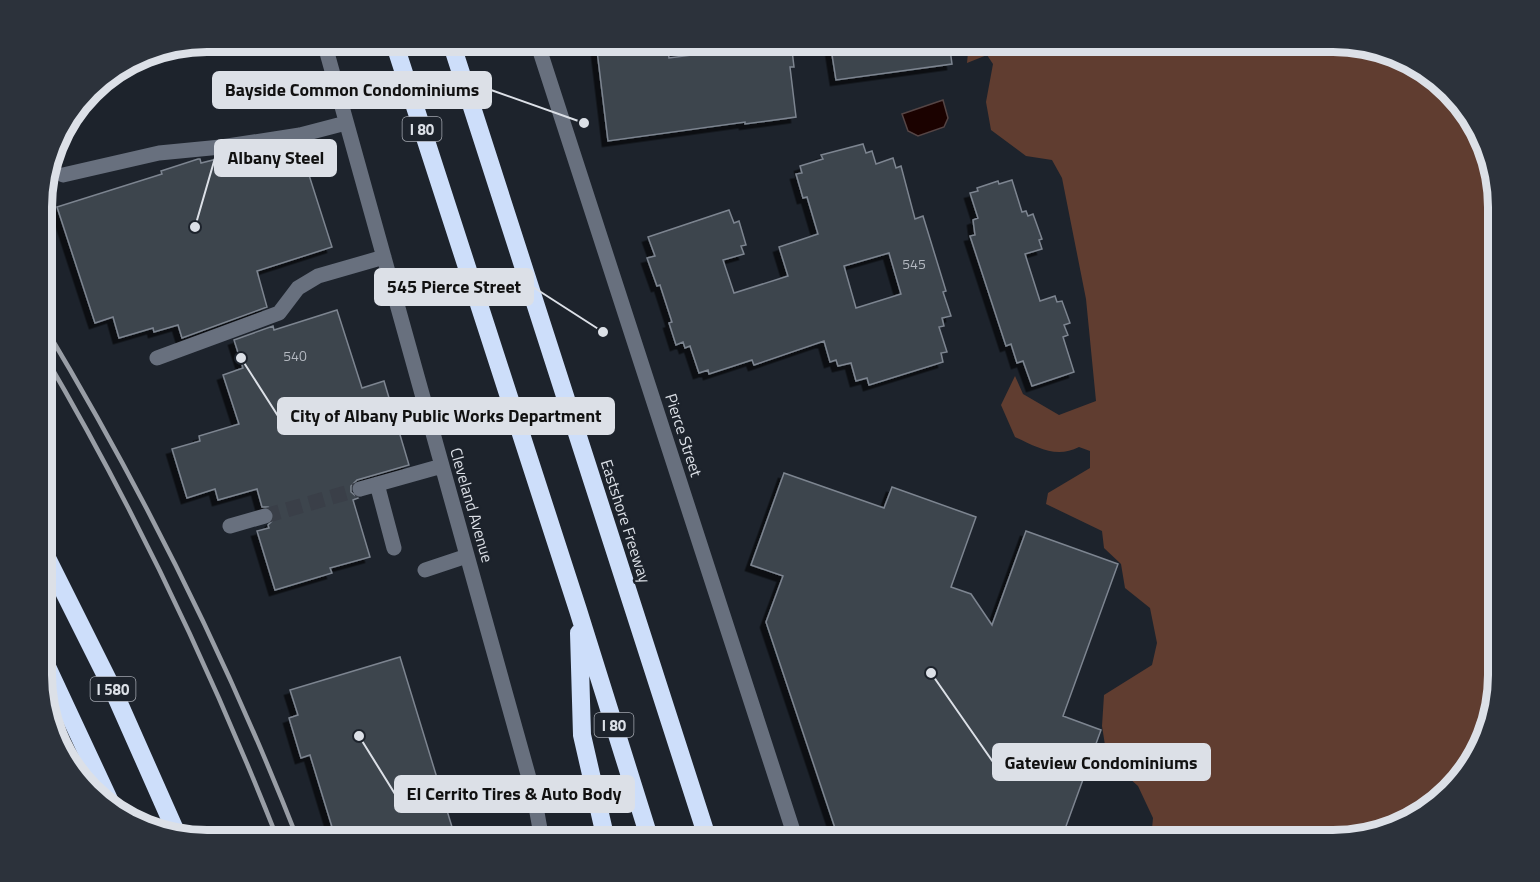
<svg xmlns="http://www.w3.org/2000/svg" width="1540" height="882" font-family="'Titillium Web',sans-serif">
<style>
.forest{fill:#603d30}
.water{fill:#1b0200;stroke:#554545;stroke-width:1.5}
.building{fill:#3d444e;stroke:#7d8590;stroke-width:1.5;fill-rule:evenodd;filter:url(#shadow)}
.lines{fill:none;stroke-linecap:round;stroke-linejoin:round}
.minor-tunnel{stroke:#3a3f48;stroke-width:15;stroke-dasharray:15 8;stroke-linecap:butt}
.minor{stroke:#68707e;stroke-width:15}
.highway{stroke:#cddefa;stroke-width:18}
.rail{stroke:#999ea6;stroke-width:4.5}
.labels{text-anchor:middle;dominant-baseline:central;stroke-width:5;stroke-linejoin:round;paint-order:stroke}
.number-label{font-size:14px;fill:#b4b9c1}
.shield{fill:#1d232c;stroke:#a3a7af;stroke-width:1.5}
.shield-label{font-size:15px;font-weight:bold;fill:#dce0e7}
.street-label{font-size:16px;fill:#dce0e7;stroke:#1d232c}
.rim{fill:none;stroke:#dce0e7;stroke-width:8}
.leader{fill:none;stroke:#dce0e7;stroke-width:2}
.callout-dot{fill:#dce0e7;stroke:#1d232c;stroke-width:2}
.callout{fill:#dce0e7;stroke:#dce0e7;stroke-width:2}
.callout-label{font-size:18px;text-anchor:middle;font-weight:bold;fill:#111}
</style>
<defs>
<filter id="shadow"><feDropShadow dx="-5.5" dy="5.5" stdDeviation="0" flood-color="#0009"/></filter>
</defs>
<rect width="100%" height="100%" fill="#1d232c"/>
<!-- forest -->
<path class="forest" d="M 969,42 L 1332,42 L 1415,64 L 1470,116 L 1498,197 L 1498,685 L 1476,757 L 1424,812 L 1343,840 L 1151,840 L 1153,818 L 1138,786 L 1107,758 L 1102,726 L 1104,695 L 1152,665 L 1157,643 L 1150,608 L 1125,588 L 1121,564 L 1104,548 L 1102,531 L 1046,504 L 1048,493 L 1090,468 L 1090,451 L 1079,447 C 1056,459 1037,447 1015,437 L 1001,405 L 1015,376 L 1023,394 L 1059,415 L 1096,401 L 1086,299 L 1062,178 L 1052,160 L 1026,156 L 991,130 L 986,102 L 993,64 L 987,55 L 967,63 Z"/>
<!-- water -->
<path class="water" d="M 943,100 L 948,118 L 944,127 L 918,136 L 908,131 L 902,114 Z"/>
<!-- building -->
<path class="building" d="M 596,42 L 667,42 L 669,58 L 746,48 L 746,42 L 791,42 L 794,67 L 790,67 L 796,117 L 745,124 L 745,122 L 608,141 Z
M 830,42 L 949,42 L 952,64 L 836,80 Z
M 863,144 L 866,153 L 872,151 L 876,164 L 893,158 L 896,168 L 901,166 L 915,219 L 923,216 L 946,291 L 943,292 L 951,316 L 942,318 L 944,326 L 939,327 L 947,352 L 941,353 L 943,362 L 869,385 L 867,378 L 856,381 L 851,363 L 838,366 L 836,360 L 830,362 L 824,341 L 754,365 L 752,360 L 709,374 L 708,370 L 699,373 L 690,346 L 685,348 L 683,342 L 676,345 L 669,323 L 672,322 L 660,285 L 657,286 L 647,258 L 655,256 L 648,237 L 729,210 L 734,223 L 739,221 L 746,245 L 741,246 L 744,254 L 723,260 L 734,293 L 788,276 L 779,247 L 818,234 L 807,197 L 803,198 L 796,174 L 802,173 L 800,166 L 823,159 L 821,155 ZM 889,253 L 901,294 L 856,308 L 844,266 Z
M 301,150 L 332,247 L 257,271 L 267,307 L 182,338 L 178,325 L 154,332 L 153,328 L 119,338 L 113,317 L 95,323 L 57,207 L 162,174 L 161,171 L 198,159 L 200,159 L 201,163 L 229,156 L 235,172 Z
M 1012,180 L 1022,212 L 1026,211 L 1028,216 L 1033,214 L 1042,239 L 1039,240 L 1042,249 L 1025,254 L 1040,301 L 1055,296 L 1057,302 L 1062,301 L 1070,323 L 1064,325 L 1068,335 L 1063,337 L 1074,372 L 1032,386 L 1023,361 L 1017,363 L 1011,344 L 1006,346 L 970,236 L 975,235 L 973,220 L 978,218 L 970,193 L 978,191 L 977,188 L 998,181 L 999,184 Z
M 337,310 L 362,388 L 384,381 L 409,465 L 357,480 L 351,486 L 351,492 L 358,498 L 353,500 L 370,557 L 330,568 L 332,573 L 275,590 L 257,531 L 269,528 L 268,525 L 275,518 L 272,509 L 268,507 L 262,507 L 257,489 L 218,500 L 215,489 L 187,498 L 172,449 L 200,441 L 199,436 L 239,424 L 223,375 L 243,368 L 234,340 L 273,326 L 274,330 Z
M 784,473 L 884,508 L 892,487 L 976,517 L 951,587 L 971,594 L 992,625 L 1026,531 L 1118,564 L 1063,716 L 1101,730 L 1061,840 L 839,840 L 766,622 L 783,576 L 751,565 Z
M 400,657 L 456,840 L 336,840 L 310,755 L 301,758 L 289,718 L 298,715 L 290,690 Z"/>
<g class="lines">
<!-- minor-tunnel -->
<path class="minor-tunnel" d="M 265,516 L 360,489"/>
<!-- minor -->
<path class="minor" d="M 324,42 L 534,796 L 542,840
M 537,42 L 796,840
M 63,175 L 159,153 L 221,147 L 300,135 L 346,123
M 157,358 L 279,313 L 298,288 L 318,276 L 384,257
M 377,484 L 394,548
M 360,489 L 442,466
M 230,526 L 265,516
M 425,570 L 467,556"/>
<!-- highway -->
<path class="highway" d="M 394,42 L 578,610 L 650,840
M 451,42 L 708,840
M 43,550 L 114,692 L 176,832
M 579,633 L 582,735 L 606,840
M 43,658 L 112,806"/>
<!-- rail -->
<path class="rail" d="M 43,324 C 142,489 228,661 298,840
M 43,353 C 133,506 213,675 278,840"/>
</g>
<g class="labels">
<!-- number labels -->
<g class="number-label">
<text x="914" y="263">545</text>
<text x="295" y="355">540</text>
</g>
<!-- shield labels -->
<g class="shield">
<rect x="402.5" y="117" width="39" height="24" rx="4.5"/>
<rect x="90.5" y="677" width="45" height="24" rx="4.5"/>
<rect x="594.5" y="713" width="39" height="24" rx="4.5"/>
</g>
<g class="shield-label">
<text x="422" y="129">I 80</text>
<text x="113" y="689">I 580</text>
<text x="614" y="725">I 80</text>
</g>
<!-- street labels -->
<g class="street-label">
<text transform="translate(684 435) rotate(72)">Pierce Street</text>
<text transform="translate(472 505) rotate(74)">Cleveland Avenue</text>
<text transform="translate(626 521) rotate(72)">Eastshore Freeway</text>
</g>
</g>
<!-- crop -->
<path d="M0 0H1540V882H0ZM207 52H1333A155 155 0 0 1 1488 207V675A155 155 0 0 1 1333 830H207A155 155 0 0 1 52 675V207A155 155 0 0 1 207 52Z" fill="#2c323b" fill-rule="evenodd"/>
<path class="rim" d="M207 52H1333A155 155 0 0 1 1488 207V675A155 155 0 0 1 1333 830H207A155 155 0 0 1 52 675V207A155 155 0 0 1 207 52Z"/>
<!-- callouts -->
<path class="leader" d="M584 123L491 90M195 227L215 158M603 332L533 287M241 358L278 416M931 673L993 762M359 736L395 794"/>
<g class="callout-dot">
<circle cx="584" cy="123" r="6"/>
<circle cx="195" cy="227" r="6"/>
<circle cx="603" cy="332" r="6"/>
<circle cx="241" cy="358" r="6"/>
<circle cx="931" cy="673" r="6"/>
<circle cx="359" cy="736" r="6"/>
</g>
<g class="callout">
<rect x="213" y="72" width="278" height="36" rx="6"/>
<rect x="215" y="140" width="121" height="36" rx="6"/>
<rect x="375" y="269" width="158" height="36" rx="6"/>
<rect x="278" y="398" width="336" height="36" rx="6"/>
<rect x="993" y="744" width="217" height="36" rx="6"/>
<rect x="395" y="776" width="239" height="36" rx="6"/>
</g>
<g class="callout-label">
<text x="352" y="96">Bayside Common Condominiums</text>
<text x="276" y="164">Albany Steel</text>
<text x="454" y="293">545 Pierce Street</text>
<text x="446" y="422">City of Albany Public Works Department</text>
<text x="1101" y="769">Gateview Condominiums</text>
<text x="514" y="800">El Cerrito Tires &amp; Auto Body</text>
</g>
</svg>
